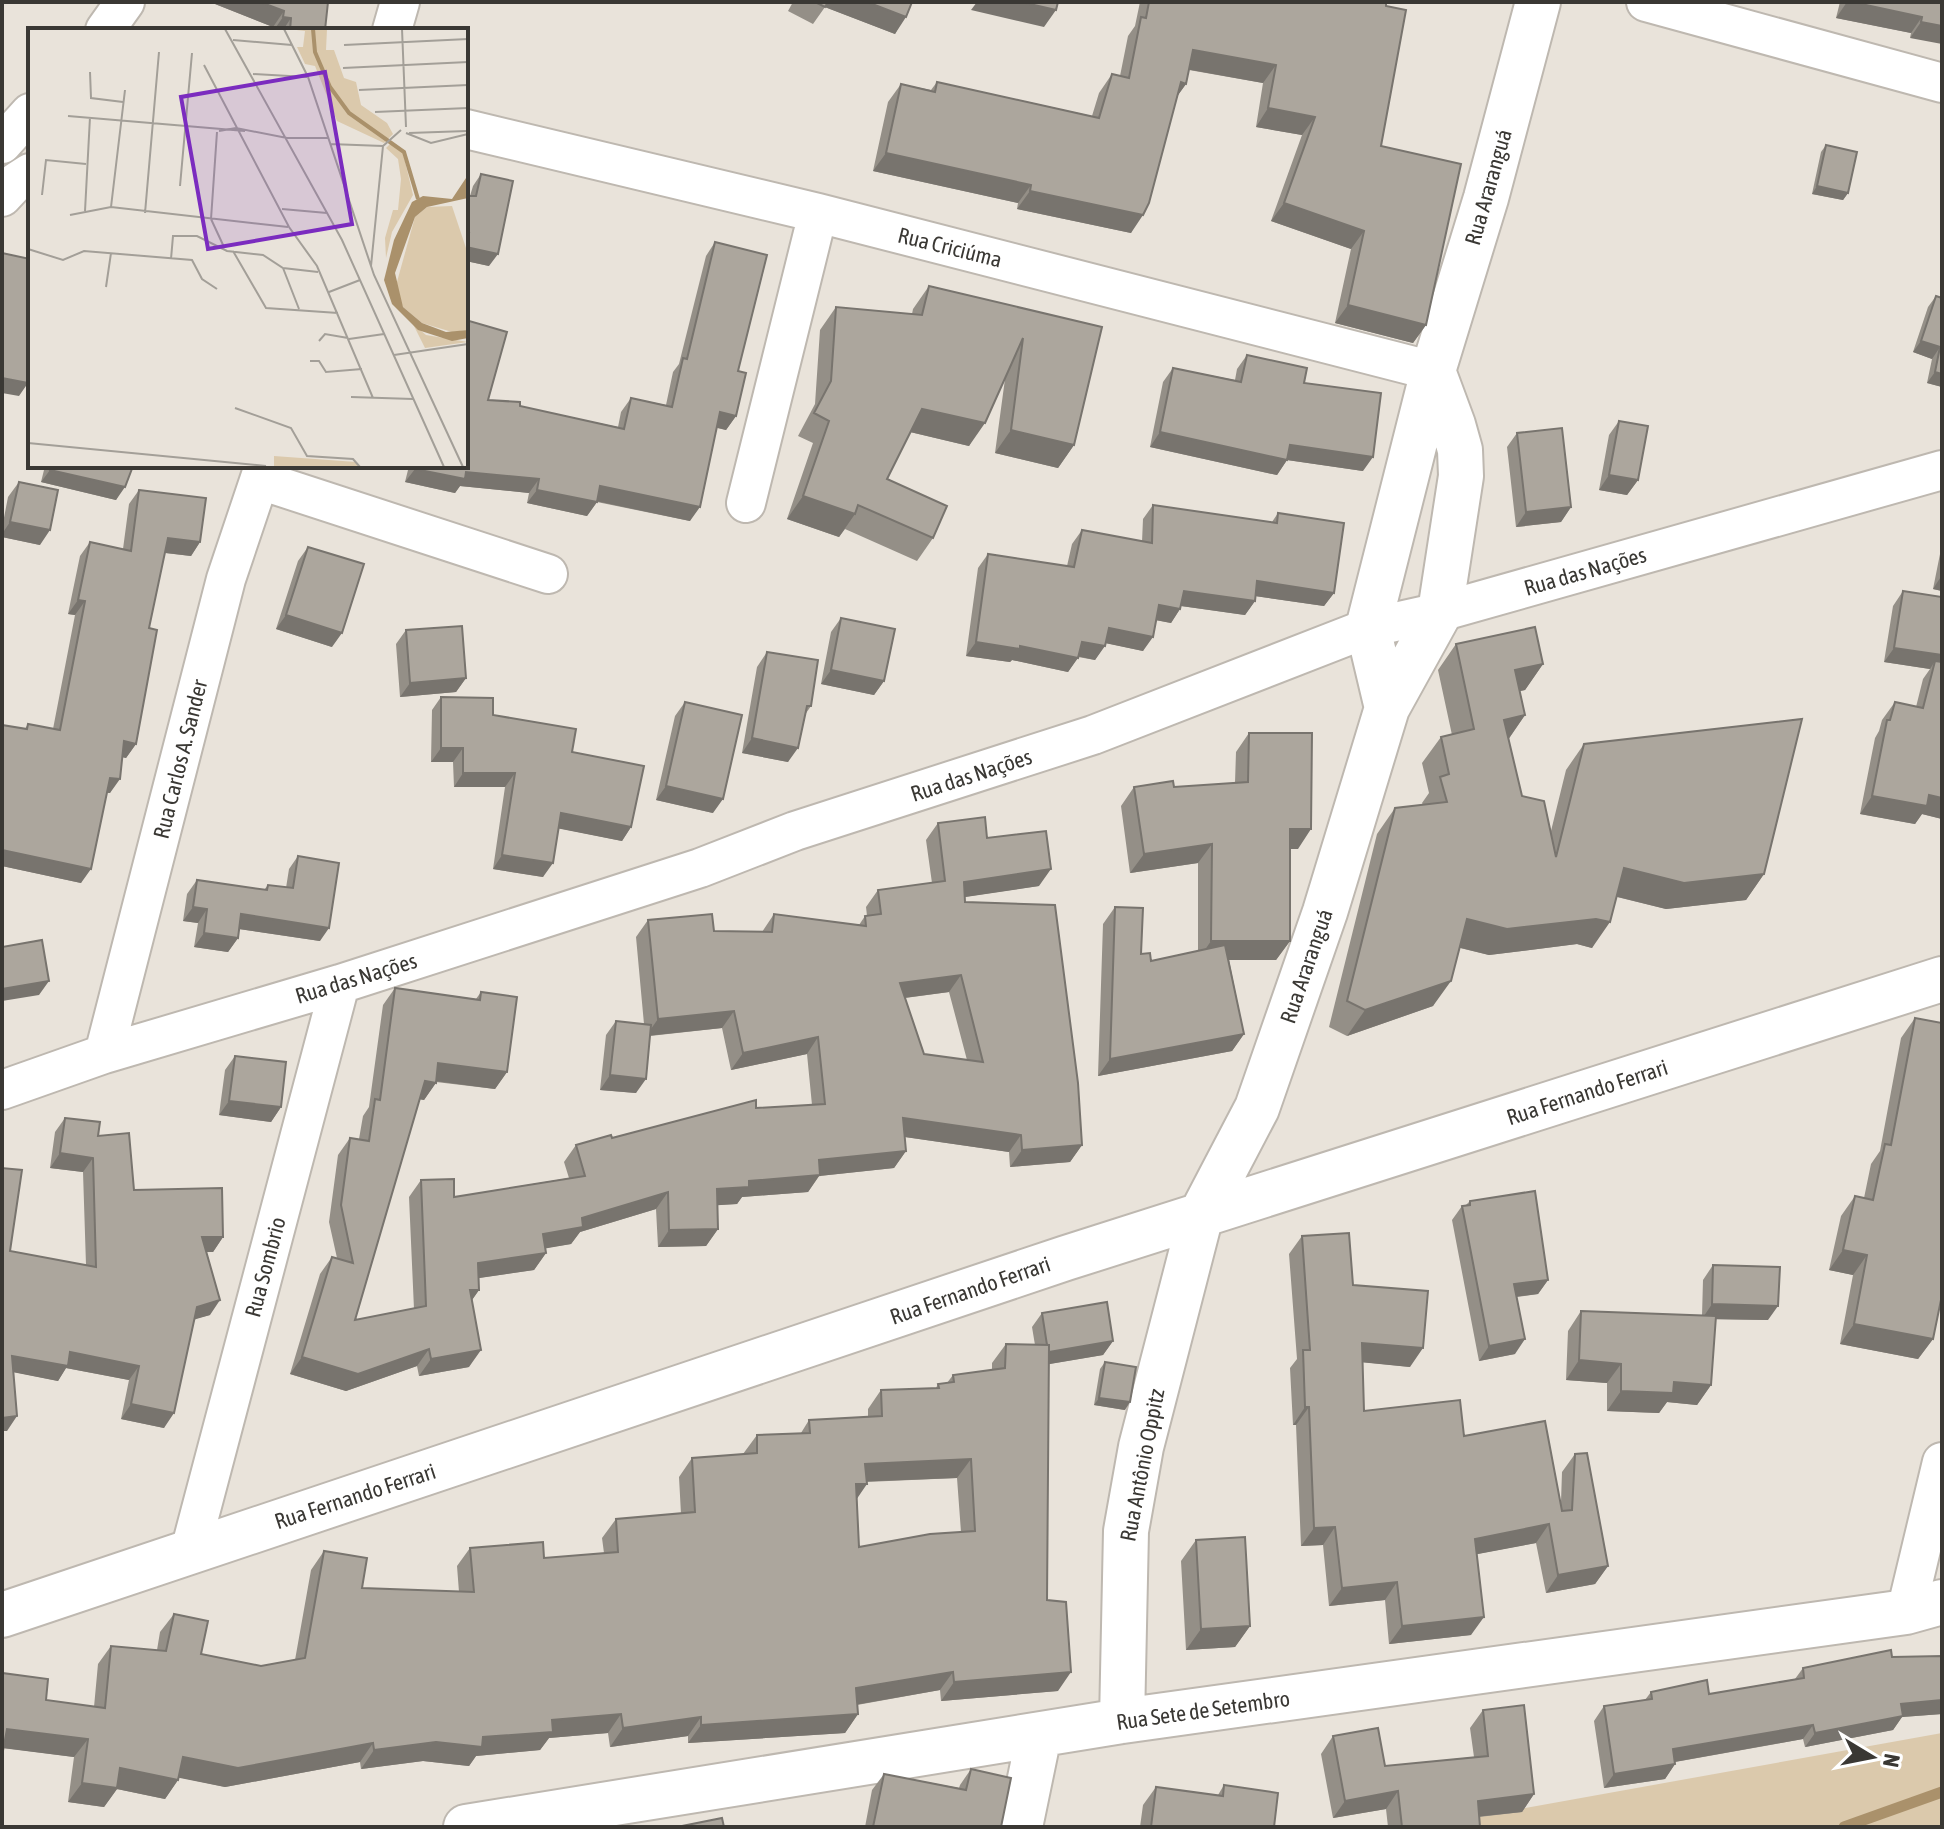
<svg xmlns="http://www.w3.org/2000/svg" width="1944" height="1829" font-family="'Asap Condensed',sans-serif">
<style>
.green{fill:#dbc9ac}
.lines{fill:none;stroke-linecap:round;stroke-linejoin:round}
.stream{stroke:#aa916b;stroke-width:11}
.street-casing{stroke:#beb8b0;stroke-width:42}
.secondary-casing{stroke:#beb8b0;stroke-width:48}
.street{stroke:#fff;stroke-width:38}
.secondary{stroke:#fff;stroke-width:44}
.wall{fill:#948f87;fill-rule:evenodd}
.shaded-wall{fill:#78746e}
.building{fill:#aca69d;stroke:#78746e;stroke-width:2;fill-rule:evenodd}
.labels{text-anchor:middle;dominant-baseline:central;stroke-width:8;stroke-linejoin:round;paint-order:stroke}
.street-label{font-size:22px;fill:#3a3834;stroke:#fff}
.inset-river{fill:none;stroke:#aa916b;stroke-width:4}
.inset-road{fill:none;stroke:#a39f98;stroke-width:2}
.view{fill:#7b2cbf;fill-opacity:0.15;stroke:#7b2cbf;stroke-width:4}
.inset-edge{fill:none;stroke:#3a3834;stroke-width:4}
</style>
<rect width="100%" height="100%" fill="#e9e3da"/>
<!-- green -->
<path class="green" d="M 1942,1733 L 1942,1827 L 1470,1827 L 1470,1818 Z"/>
<g class="lines">
<!-- stream -->
<path class="stream" d="M 1844,1827 L 1942,1792"/>
<!-- street casing -->
<g class="street-casing">
<path id="street" d="M 1646,2 L 1942,83
M 105,30 L 125,2
M 392,30 L 400,2
M 466,129 L 818,213 L 1433,371
M 2,144 L 30,113
M 2,197 L 16,182 L 30,173
M 260,480 L 548,574
M 746,503 L 818,213
M 104,1054 L 226,579 L 264,466
M 2,1090 L 104,1054 L 340,984 L 700,868 L 795,831 L 1093,735 L 1368,628 L 1440,612 L 1942,470
M 190,1551 L 340,984
M 1906,1612 L 1942,1462"/>
</g>
<!-- secondary casing -->
<g class="secondary-casing">
<path id="secondary" d="M 1387,708 L 1368,628 L 1433,371 L 1486,198 L 1538,2
M 2,1615 L 1066,1258 L 1942,979
M 1122,1721 L 1126,1531 L 1141,1447 L 1201,1215 L 1257,1108 L 1325,912 L 1387,708 L 1440,612 L 1461,476 L 1460,450 L 1453,425 L 1433,371
M 466,1827 L 1122,1721 L 1906,1612 L 1942,1602
M 1020,1827 L 1039,1735"/>
</g>
<!-- street -->
<use href="#street" class="street"/>
<!-- secondary -->
<use href="#secondary" class="secondary"/>
</g>
<!-- wall -->
<path class="wall" d="M 210,2 L 328,2 L 325,30 L 273,30 L 273,27 Z
M 793,2 L 912,2 L 895,34 L 825,7 L 813,24 L 788,11 Z
M 1140,2 L 1386,2 L 1381,146 L 1426,325 L 1413,343 L 1335,323 L 1351,249 L 1271,221 L 1302,135 L 1256,127 L 1263,83 L 1189,70 L 1186,84 L 1178,95 L 1131,233 L 1017,209 L 1018,203 L 873,171 L 888,102 L 901,84 L 931,90 L 937,82 L 1092,116 L 1099,93 L 1112,74 L 1120,76 L 1128,36 L 1135,26 Z
M 1840,2 L 1942,2 L 1910,38 L 1911,33 L 1836,18 Z
M 1826,145 L 1848,193 L 1843,200 L 1812,194 L 1821,152 Z
M 481,174 L 489,266 L 466,261 L 466,196 L 470,196 L 473,186 Z
M 715,242 L 738,371 L 736,416 L 726,430 L 717,428 L 690,521 L 597,502 L 587,516 L 527,503 L 529,493 L 460,486 L 455,493 L 405,482 L 409,466 L 466,466 L 488,400 L 618,427 L 621,412 L 631,398 L 666,405 L 673,372 L 679,364 L 706,256 Z
M 929,286 L 1102,327 L 1074,445 L 1058,468 L 995,453 L 1005,379 L 969,446 L 910,432 L 887,479 L 933,538 L 917,561 L 845,529 L 839,537 L 787,519 L 813,443 L 798,436 L 815,404 L 820,330 L 836,307 L 912,314 L 913,309 Z
M 1936,296 L 1942,387 L 1927,383 L 1932,359 L 1913,352 L 1928,307 Z
M 1247,355 L 1304,383 L 1363,471 L 1287,460 L 1277,475 L 1150,447 L 1163,382 L 1173,368 L 1235,380 L 1237,369 Z
M 1619,421 L 1638,480 L 1627,495 L 1599,490 L 1609,435 Z
M 1517,433 L 1571,507 L 1561,522 L 1516,527 L 1507,447 Z
M 45,466 L 133,466 L 116,500 L 41,482 Z
M 19,482 L 40,545 L 2,537 L 2,528 L 8,497 Z
M 139,490 L 200,542 L 191,556 L 165,553 L 149,628 L 136,744 L 126,758 L 122,757 L 110,793 L 107,793 L 81,883 L 2,866 L 2,725 L 25,729 L 28,724 L 53,729 L 75,615 L 68,614 L 80,556 L 90,542 L 123,549 L 129,504 Z
M 1153,505 L 1272,522 L 1278,513 L 1334,593 L 1324,606 L 1255,596 L 1255,601 L 1245,615 L 1181,606 L 1180,609 L 1171,623 L 1156,620 L 1143,651 L 1106,643 L 1095,660 L 1078,657 L 1068,672 L 1012,660 L 1010,662 L 966,656 L 978,568 L 988,554 L 1067,566 L 1072,544 L 1082,530 L 1142,542 L 1143,519 Z
M 1942,544 L 1942,591 L 1933,589 Z
M 308,547 L 332,647 L 276,629 L 298,561 Z
M 1903,591 L 1942,597 L 1942,819 L 1922,814 L 1915,824 L 1860,814 L 1875,738 L 1879,731 L 1882,720 L 1895,702 L 1916,707 L 1923,679 L 1930,669 L 1884,662 L 1893,606 Z
M 841,618 L 884,681 L 874,695 L 821,684 L 831,632 Z
M 406,630 L 466,678 L 456,692 L 400,697 L 396,644 Z
M 1456,644 L 1543,664 L 1525,690 L 1520,691 L 1525,715 L 1508,740 L 1522,796 L 1551,831 L 1566,770 L 1584,744 L 1764,874 L 1746,900 L 1666,909 L 1617,897 L 1592,948 L 1577,944 L 1489,955 L 1460,948 L 1433,1006 L 1347,1036 L 1329,1027 L 1377,834 L 1395,808 L 1423,805 L 1422,803 L 1429,793 L 1422,763 L 1441,737 L 1452,735 L 1438,670 Z
M 767,652 L 811,706 L 804,716 L 788,762 L 742,753 L 757,667 Z
M 441,697 L 493,715 L 572,752 L 631,827 L 622,841 L 558,828 L 543,877 L 493,869 L 505,787 L 454,787 L 453,762 L 431,762 L 432,710 Z
M 685,702 L 713,813 L 656,800 L 675,716 Z
M 1249,733 L 1298,849 L 1290,849 L 1290,941 L 1276,960 L 1229,960 L 1244,1034 L 1232,1051 L 1098,1076 L 1103,924 L 1115,907 L 1141,954 L 1151,961 L 1198,951 L 1198,863 L 1130,873 L 1121,806 L 1134,787 L 1174,787 L 1235,783 L 1236,752 Z
M 938,823 L 987,838 L 1039,886 L 964,897 L 965,902 L 1082,1145 L 1070,1162 L 1010,1167 L 1009,1152 L 905,1137 L 906,1151 L 894,1168 L 819,1176 L 808,1192 L 742,1197 L 737,1204 L 717,1205 L 718,1229 L 706,1246 L 658,1247 L 656,1209 L 580,1232 L 571,1244 L 545,1248 L 546,1253 L 534,1270 L 478,1278 L 479,1290 L 472,1300 L 469,1367 L 419,1376 L 417,1366 L 346,1391 L 290,1374 L 320,1274 L 332,1257 L 337,1258 L 329,1222 L 338,1155 L 350,1138 L 359,1139 L 363,1116 L 369,1107 L 383,1005 L 395,988 L 476,999 L 481,992 L 507,1072 L 495,1089 L 436,1082 L 424,1100 L 419,1099 L 355,1320 L 414,1309 L 409,1197 L 421,1180 L 454,1197 L 569,1178 L 564,1162 L 576,1145 L 756,1108 L 812,1105 L 807,1054 L 731,1070 L 722,1028 L 650,1036 L 636,1093 L 600,1090 L 606,1035 L 616,1021 L 644,1024 L 636,937 L 648,920 L 714,931 L 762,932 L 774,914 L 859,925 L 865,916 L 867,916 L 866,907 L 878,890 L 932,883 L 926,840 ZM 949,992 L 967,1060 L 924,1054 L 905,998 Z
M 298,856 L 320,941 L 239,929 L 238,938 L 228,952 L 194,947 L 198,923 L 183,921 L 187,894 L 197,880 L 264,890 L 268,885 L 286,888 L 289,869 Z
M 1915,1018 L 1933,1339 L 1918,1359 L 1840,1344 L 1853,1275 L 1829,1270 L 1841,1216 L 1855,1196 L 1864,1198 L 1871,1164 L 1880,1151 L 1901,1038 Z
M 235,1056 L 281,1107 L 271,1122 L 219,1115 L 225,1070 Z
M 65,1118 L 98,1136 L 134,1190 L 223,1237 L 213,1252 L 207,1252 L 210,1315 L 194,1319 L 164,1428 L 121,1419 L 129,1380 L 66,1368 L 58,1381 L 14,1372 L 7,1431 L 10,1251 L 86,1265 L 83,1172 L 50,1168 L 55,1132 Z
M 1470,1201 L 1548,1280 L 1538,1294 L 1517,1297 L 1515,1354 L 1479,1361 L 1452,1220 L 1462,1206 L 1466,1205 Z
M 1302,1236 L 1353,1285 L 1410,1367 L 1362,1362 L 1364,1411 L 1464,1436 L 1561,1502 L 1562,1472 L 1575,1454 L 1608,1566 L 1595,1584 L 1546,1593 L 1536,1543 L 1477,1554 L 1471,1635 L 1389,1644 L 1385,1600 L 1329,1606 L 1323,1545 L 1301,1546 L 1296,1425 L 1293,1425 L 1290,1368 L 1297,1359 L 1289,1254 Z
M 1713,1265 L 1768,1320 L 1715,1319 L 1711,1385 L 1697,1405 L 1667,1402 L 1659,1413 L 1607,1411 L 1607,1383 L 1566,1380 L 1568,1331 L 1581,1311 L 1702,1316 L 1703,1280 Z
M 1042,1313 L 1113,1341 L 1103,1355 L 1049,1364 L 1047,1600 L 1058,1691 L 941,1701 L 940,1690 L 857,1705 L 858,1714 L 845,1733 L 688,1743 L 688,1736 L 610,1747 L 608,1733 L 549,1738 L 540,1750 L 476,1756 L 469,1766 L 423,1761 L 361,1769 L 360,1762 L 225,1787 L 178,1777 L 178,1780 L 165,1799 L 117,1789 L 104,1807 L 68,1802 L 74,1757 L 4,1748 L 2,1673 L 46,1700 L 94,1707 L 98,1664 L 111,1646 L 157,1650 L 160,1632 L 174,1614 L 201,1654 L 261,1666 L 295,1660 L 311,1570 L 324,1551 L 362,1588 L 459,1592 L 457,1566 L 470,1548 L 544,1558 L 604,1553 L 602,1538 L 616,1519 L 681,1514 L 679,1477 L 692,1458 L 743,1454 L 757,1435 L 801,1433 L 809,1420 L 868,1417 L 868,1409 L 881,1390 L 936,1388 L 938,1384 L 947,1383 L 953,1375 L 992,1370 L 992,1363 L 1006,1344 L 1035,1345 L 1032,1327 ZM 957,1478 L 961,1532 L 859,1547 L 857,1498 L 866,1482 Z
M 1105,1362 L 1125,1410 L 1094,1405 L 1100,1369 Z
M 1196,1540 L 1250,1626 L 1235,1647 L 1186,1650 L 1181,1561 Z
M 1942,1656 L 1942,1714 L 1902,1717 L 1893,1730 L 1805,1747 L 1803,1739 L 1675,1762 L 1675,1764 L 1665,1779 L 1604,1788 L 1594,1721 L 1604,1706 L 1645,1700 L 1651,1692 L 1709,1694 L 1795,1679 L 1803,1668 L 1892,1657 Z
M 1483,1710 L 1534,1794 L 1522,1812 L 1479,1817 L 1480,1827 L 1388,1827 L 1386,1809 L 1333,1818 L 1321,1754 L 1333,1736 L 1385,1766 L 1474,1757 L 1470,1728 Z
M 971,1769 L 1001,1827 L 865,1827 L 872,1790 L 884,1774 L 959,1788 L 960,1785 Z
M 1224,1785 L 1274,1827 L 1140,1827 L 1143,1805 L 1156,1787 L 1218,1795 Z"/>
<!-- shaded-wall -->
<path class="shaded-wall" d="M 210,2 L 260,2 L 284,11 L 273,27 Z
M 826,2 L 867,2 L 906,17 L 895,34 L 822,6 Z
M 977,2 L 1021,2 L 1056,10 L 1044,27 L 971,10 Z
M 1847,2 L 1852,2 L 1922,17 L 1911,33 L 1836,18 Z
M 283,17 L 291,18 L 283,30 L 274,30 Z
M 1921,22 L 1942,26 L 1942,44 L 1910,38 Z
M 1193,50 L 1276,65 L 1263,83 L 1180,68 Z
M 1181,82 L 1186,84 L 1173,102 Z
M 1268,108 L 1315,117 L 1302,135 L 1256,127 Z
M 886,153 L 1031,185 L 1018,203 L 873,171 Z
M 1817,186 L 1848,193 L 1843,200 L 1812,194 Z
M 1030,191 L 1143,215 L 1131,233 L 1017,209 Z
M 1284,203 L 1364,231 L 1351,249 L 1271,221 Z
M 466,247 L 498,254 L 489,266 L 466,261 Z
M 1348,305 L 1426,325 L 1413,343 L 1335,323 Z
M 1921,341 L 1940,347 L 1932,359 L 1913,352 Z
M 1935,372 L 1942,374 L 1942,387 L 1927,383 Z
M 2,378 L 28,383 L 19,396 L 2,393 Z
M 922,409 L 985,423 L 969,446 L 906,431 Z
M 720,412 L 736,416 L 726,430 L 711,426 Z
M 1011,430 L 1074,445 L 1058,468 L 995,453 Z
M 1160,432 L 1290,445 L 1373,457 L 1363,471 L 1287,460 L 1277,475 L 1150,447 Z
M 415,469 L 466,472 L 539,479 L 529,493 L 460,486 L 455,493 L 405,482 Z
M 50,470 L 125,487 L 116,500 L 41,482 Z
M 1609,475 L 1638,480 L 1627,495 L 1599,490 Z
M 600,486 L 700,507 L 690,521 L 591,500 Z
M 537,490 L 597,502 L 587,516 L 527,503 Z
M 803,496 L 855,514 L 839,537 L 787,519 Z
M 1571,507 L 1561,522 L 1516,527 L 1526,512 Z
M 10,522 L 50,530 L 40,545 L 2,537 L 2,534 Z
M 168,538 L 200,542 L 191,556 L 158,552 Z
M 1942,575 L 1942,591 L 1933,589 Z
M 1257,581 L 1334,593 L 1324,606 L 1248,595 Z
M 1184,591 L 1255,601 L 1245,615 L 1174,605 Z
M 78,600 L 85,601 L 75,615 L 68,614 Z
M 1159,605 L 1180,609 L 1171,623 L 1150,619 Z
M 286,615 L 342,633 L 332,647 L 276,629 Z
M 1109,628 L 1153,637 L 1143,651 L 1100,642 Z
M 976,642 L 1020,646 L 1078,658 L 1068,672 L 1012,660 L 1010,662 L 966,656 Z
M 1082,642 L 1105,646 L 1095,660 L 1072,655 Z
M 1894,648 L 1942,655 L 1942,671 L 1935,661 L 1930,669 L 1884,662 Z
M 1543,664 L 1525,690 L 1497,696 L 1515,670 Z
M 831,670 L 884,681 L 874,695 L 821,684 Z
M 466,678 L 456,692 L 400,697 L 410,683 Z
M 1525,715 L 1507,741 L 1504,720 Z
M 752,738 L 798,748 L 788,762 L 742,753 Z
M 124,741 L 136,744 L 126,758 L 114,755 Z
M 441,748 L 463,748 L 453,762 L 431,762 Z
M 463,773 L 515,773 L 505,787 L 454,787 Z
M 110,778 L 120,779 L 110,793 L 101,792 Z
M 666,786 L 723,799 L 713,813 L 656,800 Z
M 1929,795 L 1942,798 L 1942,819 L 1922,814 L 1915,824 L 1860,814 L 1872,796 Z
M 561,813 L 631,827 L 622,841 L 551,827 Z
M 1290,829 L 1311,829 L 1298,849 L 1277,849 Z
M 1212,844 L 1198,863 L 1130,873 L 1144,854 Z
M 2,850 L 91,869 L 81,883 L 2,866 Z
M 502,855 L 553,863 L 543,877 L 493,869 Z
M 1624,868 L 1764,874 L 1746,900 L 1666,909 L 1606,894 Z
M 1051,869 L 1039,886 L 952,899 L 964,882 Z
M 193,907 L 207,909 L 198,923 L 183,921 Z
M 241,914 L 329,928 L 320,941 L 232,928 Z
M 1467,919 L 1596,919 L 1610,922 L 1592,948 L 1577,944 L 1489,955 L 1449,945 Z
M 204,933 L 238,938 L 228,952 L 194,947 Z
M 1211,941 L 1290,941 L 1276,960 L 1198,960 Z
M 961,975 L 949,992 L 888,1000 L 900,983 Z
M 49,981 L 39,995 L 2,1001 L 2,989 Z
M 1451,981 L 1433,1006 L 1347,1036 L 1365,1010 Z
M 734,1011 L 722,1028 L 646,1036 L 658,1019 Z
M 1244,1034 L 1232,1051 L 1098,1076 L 1110,1059 Z
M 818,1037 L 807,1054 L 731,1070 L 743,1053 Z
M 438,1063 L 507,1072 L 495,1089 L 427,1080 Z
M 610,1075 L 646,1079 L 636,1093 L 600,1090 Z
M 425,1081 L 436,1083 L 424,1100 L 413,1098 Z
M 229,1101 L 281,1107 L 271,1122 L 219,1115 Z
M 903,1118 L 1021,1135 L 1009,1152 L 891,1135 Z
M 1082,1145 L 1070,1162 L 1010,1167 L 1022,1150 Z
M 906,1151 L 894,1168 L 819,1176 L 808,1192 L 742,1197 L 737,1204 L 705,1206 L 717,1189 L 819,1160 Z
M 60,1153 L 93,1158 L 83,1172 L 50,1168 Z
M 668,1192 L 656,1209 L 580,1232 L 571,1244 L 531,1251 L 543,1234 L 582,1218 Z
M 718,1229 L 706,1246 L 658,1247 L 669,1230 Z
M 202,1237 L 223,1237 L 213,1252 L 192,1252 Z
M 1843,1250 L 1867,1255 L 1853,1275 L 1829,1270 Z
M 546,1253 L 534,1270 L 466,1280 L 478,1263 Z
M 1548,1280 L 1538,1294 L 1504,1298 L 1514,1284 Z
M 470,1290 L 479,1290 L 467,1307 Z
M 220,1300 L 210,1315 L 186,1322 L 197,1307 Z
M 1712,1304 L 1778,1306 L 1768,1320 L 1702,1319 Z
M 1854,1324 L 1933,1339 L 1918,1359 L 1840,1344 Z
M 1525,1339 L 1515,1354 L 1479,1361 L 1489,1346 Z
M 1113,1341 L 1103,1355 L 1038,1366 L 1048,1352 Z
M 1362,1343 L 1423,1348 L 1410,1367 L 1349,1361 Z
M 429,1349 L 417,1366 L 346,1391 L 290,1374 L 302,1357 Z
M 481,1350 L 469,1367 L 419,1376 L 431,1359 Z
M 70,1352 L 139,1366 L 129,1380 L 66,1368 L 58,1381 L 2,1370 L 12,1356 Z
M 1579,1360 L 1621,1364 L 1607,1383 L 1566,1380 Z
M 1674,1382 L 1711,1385 L 1697,1405 L 1667,1402 L 1659,1413 L 1607,1411 L 1621,1391 Z
M 1099,1398 L 1130,1402 L 1125,1410 L 1094,1405 Z
M 131,1404 L 174,1413 L 164,1428 L 121,1419 Z
M 1305,1407 L 1309,1407 L 1296,1425 L 1293,1425 Z
M 17,1416 L 7,1431 L 2,1431 L 2,1418 Z
M 971,1459 L 957,1478 L 852,1482 L 865,1464 Z
M 856,1484 L 867,1484 L 854,1503 Z
M 1549,1524 L 1536,1543 L 1462,1557 L 1475,1539 Z
M 1335,1527 L 1323,1545 L 1301,1546 L 1314,1528 Z
M 1608,1566 L 1595,1584 L 1546,1593 L 1558,1575 Z
M 1397,1582 L 1385,1600 L 1329,1606 L 1342,1588 Z
M 1484,1617 L 1471,1635 L 1389,1644 L 1402,1626 Z
M 1250,1626 L 1235,1647 L 1186,1650 L 1201,1629 Z
M 953,1672 L 940,1690 L 843,1707 L 856,1688 Z
M 1071,1672 L 1058,1691 L 941,1701 L 954,1682 Z
M 1942,1700 L 1942,1714 L 1902,1717 L 1893,1730 L 1805,1747 L 1815,1733 L 1901,1704 Z
M 621,1714 L 608,1733 L 549,1738 L 540,1750 L 476,1756 L 469,1766 L 423,1761 L 361,1769 L 374,1750 L 483,1737 L 552,1720 Z
M 858,1714 L 845,1733 L 688,1743 L 701,1725 Z
M 701,1717 L 688,1736 L 610,1747 L 623,1728 Z
M 1813,1725 L 1803,1739 L 1663,1764 L 1673,1749 Z
M 7,1729 L 88,1739 L 74,1757 L 2,1748 Z
M 373,1743 L 360,1762 L 225,1787 L 170,1776 L 183,1757 Z
M 1675,1764 L 1665,1779 L 1604,1788 L 1614,1774 Z
M 120,1768 L 178,1780 L 165,1799 L 117,1789 L 104,1807 L 68,1802 L 82,1783 Z
M 1398,1791 L 1386,1809 L 1333,1818 L 1345,1801 Z
M 1534,1794 L 1522,1812 L 1465,1818 L 1478,1801 Z"/>
<!-- building -->
<path class="building" d="M 260,2 L 328,2 L 325,30 L 290,30 L 291,18 L 283,17 L 284,11 Z
M 815,2 L 828,2 L 825,7 Z
M 867,2 L 912,2 L 906,17 Z
M 1021,2 L 1058,2 L 1056,10 Z
M 1149,2 L 1386,2 L 1386,6 L 1406,10 L 1381,146 L 1461,164 L 1426,325 L 1348,305 L 1364,231 L 1284,203 L 1315,117 L 1268,108 L 1276,65 L 1193,50 L 1186,84 L 1181,82 L 1149,203 L 1143,215 L 1030,191 L 1031,185 L 886,153 L 901,84 L 935,92 L 937,82 L 1099,118 L 1112,74 L 1129,78 L 1141,17 L 1146,18 Z
M 1852,2 L 1942,2 L 1942,26 L 1921,22 L 1922,17 Z
M 1826,145 L 1857,152 L 1848,193 L 1817,186 Z
M 481,174 L 513,181 L 498,254 L 466,247 L 469,233 L 466,233 L 466,196 L 476,196 Z
M 715,242 L 767,255 L 738,371 L 746,373 L 736,416 L 720,412 L 700,507 L 600,486 L 597,502 L 537,490 L 539,479 L 466,472 L 465,479 L 415,469 L 416,466 L 466,466 L 466,320 L 507,332 L 488,400 L 520,402 L 520,406 L 624,429 L 631,398 L 672,407 L 683,358 L 687,359 Z
M 2,253 L 30,259 L 30,323 L 29,329 L 30,329 L 30,374 L 28,383 L 2,378 Z
M 929,286 L 1102,327 L 1074,445 L 1011,430 L 1023,338 L 985,423 L 922,409 L 887,479 L 947,506 L 933,538 L 858,505 L 855,514 L 803,496 L 829,421 L 814,413 L 831,381 L 836,307 L 922,315 Z
M 1936,296 L 1942,298 L 1942,374 L 1935,372 L 1940,347 L 1921,341 Z
M 1247,355 L 1307,368 L 1304,383 L 1381,393 L 1373,457 L 1290,445 L 1287,460 L 1160,432 L 1173,368 L 1241,382 Z
M 1619,421 L 1648,426 L 1638,480 L 1609,475 Z
M 1562,428 L 1571,507 L 1526,512 L 1517,433 Z
M 51,466 L 133,466 L 125,487 L 50,470 Z
M 19,482 L 58,490 L 50,530 L 10,522 Z
M 139,490 L 206,498 L 200,542 L 168,538 L 149,628 L 157,630 L 136,744 L 124,741 L 120,779 L 110,778 L 91,869 L 2,850 L 2,725 L 27,729 L 28,724 L 60,730 L 85,601 L 78,600 L 90,542 L 131,551 Z
M 1153,505 L 1277,523 L 1278,513 L 1344,523 L 1334,593 L 1257,581 L 1255,601 L 1184,591 L 1180,609 L 1159,605 L 1153,637 L 1109,628 L 1105,646 L 1082,642 L 1078,658 L 1020,646 L 1020,649 L 976,642 L 988,554 L 1074,567 L 1082,530 L 1152,543 Z
M 308,547 L 364,564 L 342,633 L 286,615 Z
M 1903,591 L 1942,597 L 1942,655 L 1894,648 Z
M 841,618 L 895,629 L 884,681 L 831,670 Z
M 462,626 L 466,678 L 410,683 L 406,630 Z
M 1535,627 L 1543,664 L 1515,670 L 1525,715 L 1504,720 L 1522,796 L 1544,801 L 1556,857 L 1584,744 L 1802,719 L 1764,874 L 1684,883 L 1624,868 L 1610,922 L 1596,919 L 1507,929 L 1467,919 L 1451,981 L 1365,1010 L 1347,1001 L 1395,808 L 1447,802 L 1440,777 L 1449,774 L 1441,737 L 1474,729 L 1456,644 Z
M 767,652 L 818,660 L 811,706 L 807,706 L 798,748 L 752,738 Z
M 1935,661 L 1942,662 L 1942,798 L 1929,795 L 1927,806 L 1872,796 L 1887,720 L 1890,720 L 1895,702 L 1923,708 Z
M 441,697 L 493,698 L 493,715 L 576,729 L 572,752 L 644,766 L 631,827 L 561,813 L 553,863 L 502,855 L 515,773 L 463,773 L 463,748 L 441,748 Z
M 685,702 L 742,715 L 723,799 L 666,786 Z
M 1249,733 L 1312,733 L 1311,829 L 1290,829 L 1290,941 L 1211,941 L 1212,844 L 1144,854 L 1134,787 L 1173,781 L 1174,787 L 1248,782 Z
M 985,817 L 987,838 L 1046,831 L 1051,869 L 964,882 L 965,902 L 1055,905 L 1078,1083 L 1082,1145 L 1022,1150 L 1021,1135 L 903,1118 L 906,1151 L 819,1160 L 820,1175 L 749,1181 L 749,1187 L 717,1189 L 718,1229 L 669,1230 L 668,1192 L 582,1218 L 583,1227 L 543,1234 L 546,1253 L 478,1263 L 479,1290 L 470,1290 L 481,1350 L 431,1359 L 429,1349 L 358,1374 L 302,1357 L 332,1257 L 353,1263 L 341,1205 L 350,1138 L 369,1141 L 375,1099 L 380,1100 L 395,988 L 480,1000 L 481,992 L 517,997 L 507,1072 L 438,1063 L 436,1083 L 425,1081 L 355,1320 L 426,1306 L 421,1180 L 454,1179 L 454,1197 L 585,1176 L 576,1145 L 611,1135 L 612,1138 L 756,1100 L 756,1108 L 825,1104 L 818,1037 L 743,1053 L 734,1011 L 658,1019 L 648,920 L 712,914 L 714,931 L 772,932 L 774,914 L 866,926 L 865,916 L 881,914 L 878,890 L 945,881 L 938,823 ZM 961,975 L 983,1062 L 924,1054 L 900,983 Z
M 298,856 L 339,863 L 329,928 L 241,914 L 238,938 L 204,933 L 207,909 L 193,907 L 197,880 L 267,890 L 268,885 L 293,888 Z
M 1115,907 L 1143,908 L 1141,954 L 1150,953 L 1151,961 L 1225,945 L 1244,1034 L 1110,1059 Z
M 42,940 L 49,981 L 2,989 L 2,947 Z
M 1915,1018 L 1942,1023 L 1942,1295 L 1933,1339 L 1854,1324 L 1867,1255 L 1843,1250 L 1855,1196 L 1873,1200 L 1885,1144 L 1891,1145 Z
M 616,1021 L 651,1025 L 646,1079 L 610,1075 Z
M 235,1056 L 286,1062 L 281,1107 L 229,1101 Z
M 65,1118 L 100,1122 L 98,1136 L 129,1133 L 134,1190 L 222,1188 L 223,1237 L 202,1237 L 220,1300 L 197,1307 L 174,1413 L 131,1404 L 139,1366 L 70,1352 L 68,1366 L 12,1356 L 17,1416 L 2,1418 L 2,1168 L 22,1170 L 10,1251 L 96,1267 L 93,1158 L 60,1153 Z
M 1535,1191 L 1548,1280 L 1514,1284 L 1525,1339 L 1489,1346 L 1462,1206 L 1470,1205 L 1470,1201 Z
M 1349,1233 L 1353,1285 L 1428,1291 L 1423,1348 L 1362,1343 L 1364,1411 L 1460,1400 L 1464,1436 L 1545,1421 L 1562,1511 L 1572,1510 L 1575,1454 L 1587,1453 L 1608,1566 L 1558,1575 L 1549,1524 L 1475,1539 L 1484,1617 L 1402,1626 L 1397,1582 L 1342,1588 L 1335,1527 L 1314,1528 L 1309,1407 L 1305,1407 L 1303,1350 L 1310,1350 L 1302,1236 Z
M 1713,1265 L 1780,1267 L 1778,1306 L 1712,1304 Z
M 1107,1302 L 1113,1341 L 1049,1352 L 1049,1345 L 1047,1345 L 1042,1313 Z
M 1581,1311 L 1716,1316 L 1711,1385 L 1674,1382 L 1673,1393 L 1621,1391 L 1621,1364 L 1579,1360 Z
M 1006,1344 L 1049,1345 L 1047,1600 L 1066,1602 L 1071,1672 L 954,1682 L 953,1672 L 856,1688 L 858,1714 L 701,1725 L 701,1717 L 623,1728 L 621,1714 L 552,1720 L 553,1732 L 483,1737 L 482,1747 L 436,1742 L 374,1750 L 373,1743 L 238,1768 L 183,1757 L 178,1780 L 120,1768 L 117,1788 L 82,1783 L 88,1739 L 7,1729 L 2,1756 L 2,1673 L 48,1679 L 46,1700 L 105,1708 L 111,1646 L 166,1651 L 174,1614 L 208,1621 L 201,1654 L 261,1666 L 305,1658 L 324,1551 L 367,1558 L 362,1588 L 474,1592 L 470,1548 L 543,1542 L 544,1558 L 618,1552 L 616,1519 L 695,1512 L 692,1458 L 757,1453 L 757,1435 L 810,1433 L 809,1420 L 882,1416 L 881,1390 L 939,1388 L 938,1384 L 954,1382 L 953,1375 L 1005,1368 ZM 971,1459 L 975,1531 L 930,1534 L 859,1547 L 856,1484 L 867,1484 L 865,1464 Z
M 1105,1362 L 1136,1367 L 1130,1402 L 1099,1398 Z
M 1245,1537 L 1250,1626 L 1201,1629 L 1196,1540 Z
M 1891,1650 L 1892,1657 L 1942,1656 L 1942,1700 L 1901,1704 L 1903,1716 L 1815,1733 L 1813,1725 L 1673,1749 L 1675,1764 L 1614,1774 L 1604,1706 L 1652,1699 L 1651,1692 L 1707,1680 L 1709,1694 L 1804,1678 L 1803,1668 Z
M 1524,1705 L 1534,1794 L 1478,1801 L 1480,1827 L 1402,1827 L 1398,1791 L 1345,1801 L 1333,1736 L 1378,1728 L 1385,1766 L 1488,1756 L 1483,1710 Z
M 971,1769 L 1011,1778 L 1001,1827 L 873,1827 L 884,1774 L 966,1790 Z
M 1224,1785 L 1278,1793 L 1274,1827 L 1151,1827 L 1156,1787 L 1223,1796 Z
M 722,1818 L 724,1827 L 677,1827 Z"/>
<g class="labels">
<!-- street labels -->
<g class="street-label">
<text transform="translate(1488 187) rotate(-74)">Rua Araranguá</text>
<text transform="translate(950 247) rotate(14)">Rua Criciúma</text>
<text transform="translate(1585 571) rotate(-16)">Rua das Nações</text>
<text transform="translate(180 759) rotate(-76)">Rua Carlos A. Sander</text>
<text transform="translate(971 775) rotate(-18)">Rua das Nações</text>
<text transform="translate(1306 966) rotate(-71)">Rua Araranguá</text>
<text transform="translate(356 978) rotate(-17)">Rua das Nações</text>
<text transform="translate(1587 1092) rotate(-18)">Rua Fernando Ferrari</text>
<text transform="translate(265 1267) rotate(-75)">Rua Sombrio</text>
<text transform="translate(970 1290) rotate(-19)">Rua Fernando Ferrari</text>
<text transform="translate(1142 1465) rotate(-79)">Rua Antônio Oppitz</text>
<text transform="translate(355 1496) rotate(-18)">Rua Fernando Ferrari</text>
<text transform="translate(1203 1710) rotate(-8)">Rua Sete de Setembro</text>
</g>
</g>
<!-- overview -->
<g transform="translate(28 28)">
<rect width="440" height="440" fill="#e9e3da"/>
<path d="M 260,1 L 299,1 L 298,22 L 306,22 L 316,50 L 328,54 L 333,77 L 359,95 L 365,106 L 356,115 L 309,93 L 287,38 L 277,36 L 269,19 L 275,19 L 277,3 ZM 363,115 L 375,125 L 385,167 L 364,204 L 358,230 L 357,210 L 365,182 L 370,182 L 373,151 L 370,131 L 358,120 ZM 424,178 L 440,226 L 440,302 L 424,304 L 394,295 L 375,279 L 367,261 L 387,189 L 399,179 ZM 385,296 L 398,307 L 440,314 L 397,320 ZM 246,428 L 328,434 L 331,439 L 246,439 Z" fill="#dbc9ac"/>
<path d="M 440,147 L 440,170 L 399,179 L 387,189 L 367,245 L 375,279 L 394,295 L 418,304 L 440,302 L 440,310 L 424,313 L 390,302 L 364,276 L 356,252 L 366,212 L 384,174 L 395,168 L 424,171 Z" fill="#aa916b"/>
<path class="inset-river" d="M 285,1 L 287,24 L 302,59 L 321,85 L 376,124 L 390,171"/>
<path class="inset-road" d="M 197,1 L 314,212 L 416,439M 256,1 L 280,49 L 346,247 L 435,439M 374,1 L 378,99M 205,12 L 264,17M 316,17 L 440,11M 176,37 L 261,199 L 289,238 L 345,370M 315,40 L 440,34M 62,44 L 63,70 L 95,74M 225,46 L 279,49M 331,62 L 440,57M 347,84 L 440,80M 40,88 L 217,103M 191,103 L 208,100 L 259,110 L 300,110M 189,104 L 183,191 L 196,219M 378,105 L 403,115 L 440,106M 381,105 L 439,103M 302,116 L 355,118M 355,118 L 373,102M 152,158 L 164,25M 14,167 L 18,132 L 58,136M 83,179 L 97,62M 254,181 L 299,185M 57,183 L 62,89M 117,185 L 131,24M 42,187 L 83,179 L 260,199M 0,221 L 35,232 L 56,223 L 164,232 L 174,251 L 189,261M 205,223 L 238,280 L 310,285M 143,231 L 145,208 L 169,208 L 199,223 L 235,227 L 255,240 L 290,244M 343,238 L 355,118M 255,240 L 271,281M 78,259 L 83,225M 301,264 L 332,252M 321,311 L 356,306M 291,313 L 297,306 L 320,310M 366,327 L 440,316M 282,333 L 291,333 L 298,344 L 334,341M 323,369 L 385,371M 207,380 L 263,400 L 279,428 L 325,431 L 332,439M 0,415 L 238,438"/>
<path class="view" d="M 297,44 L 324,196 L 180,221 L 153,69 Z"/>
<rect width="440" height="440" class="inset-edge"/>
</g>
<!-- border -->
<rect width="1944" height="1829" fill="none" stroke="#3a3834" stroke-width="8"/>
<!-- north arrow -->
<g transform="translate(1872 1757) rotate(100)" stroke="#ffffff" stroke-width="6" paint-order="stroke">
<path d="M0-6L14 30L0 20L-14 30Z" fill="#3a3834"/>
<text y="-12" font-size="22" font-weight="bold" text-anchor="middle" fill="#3a3834">N</text>
</g>
</svg>
